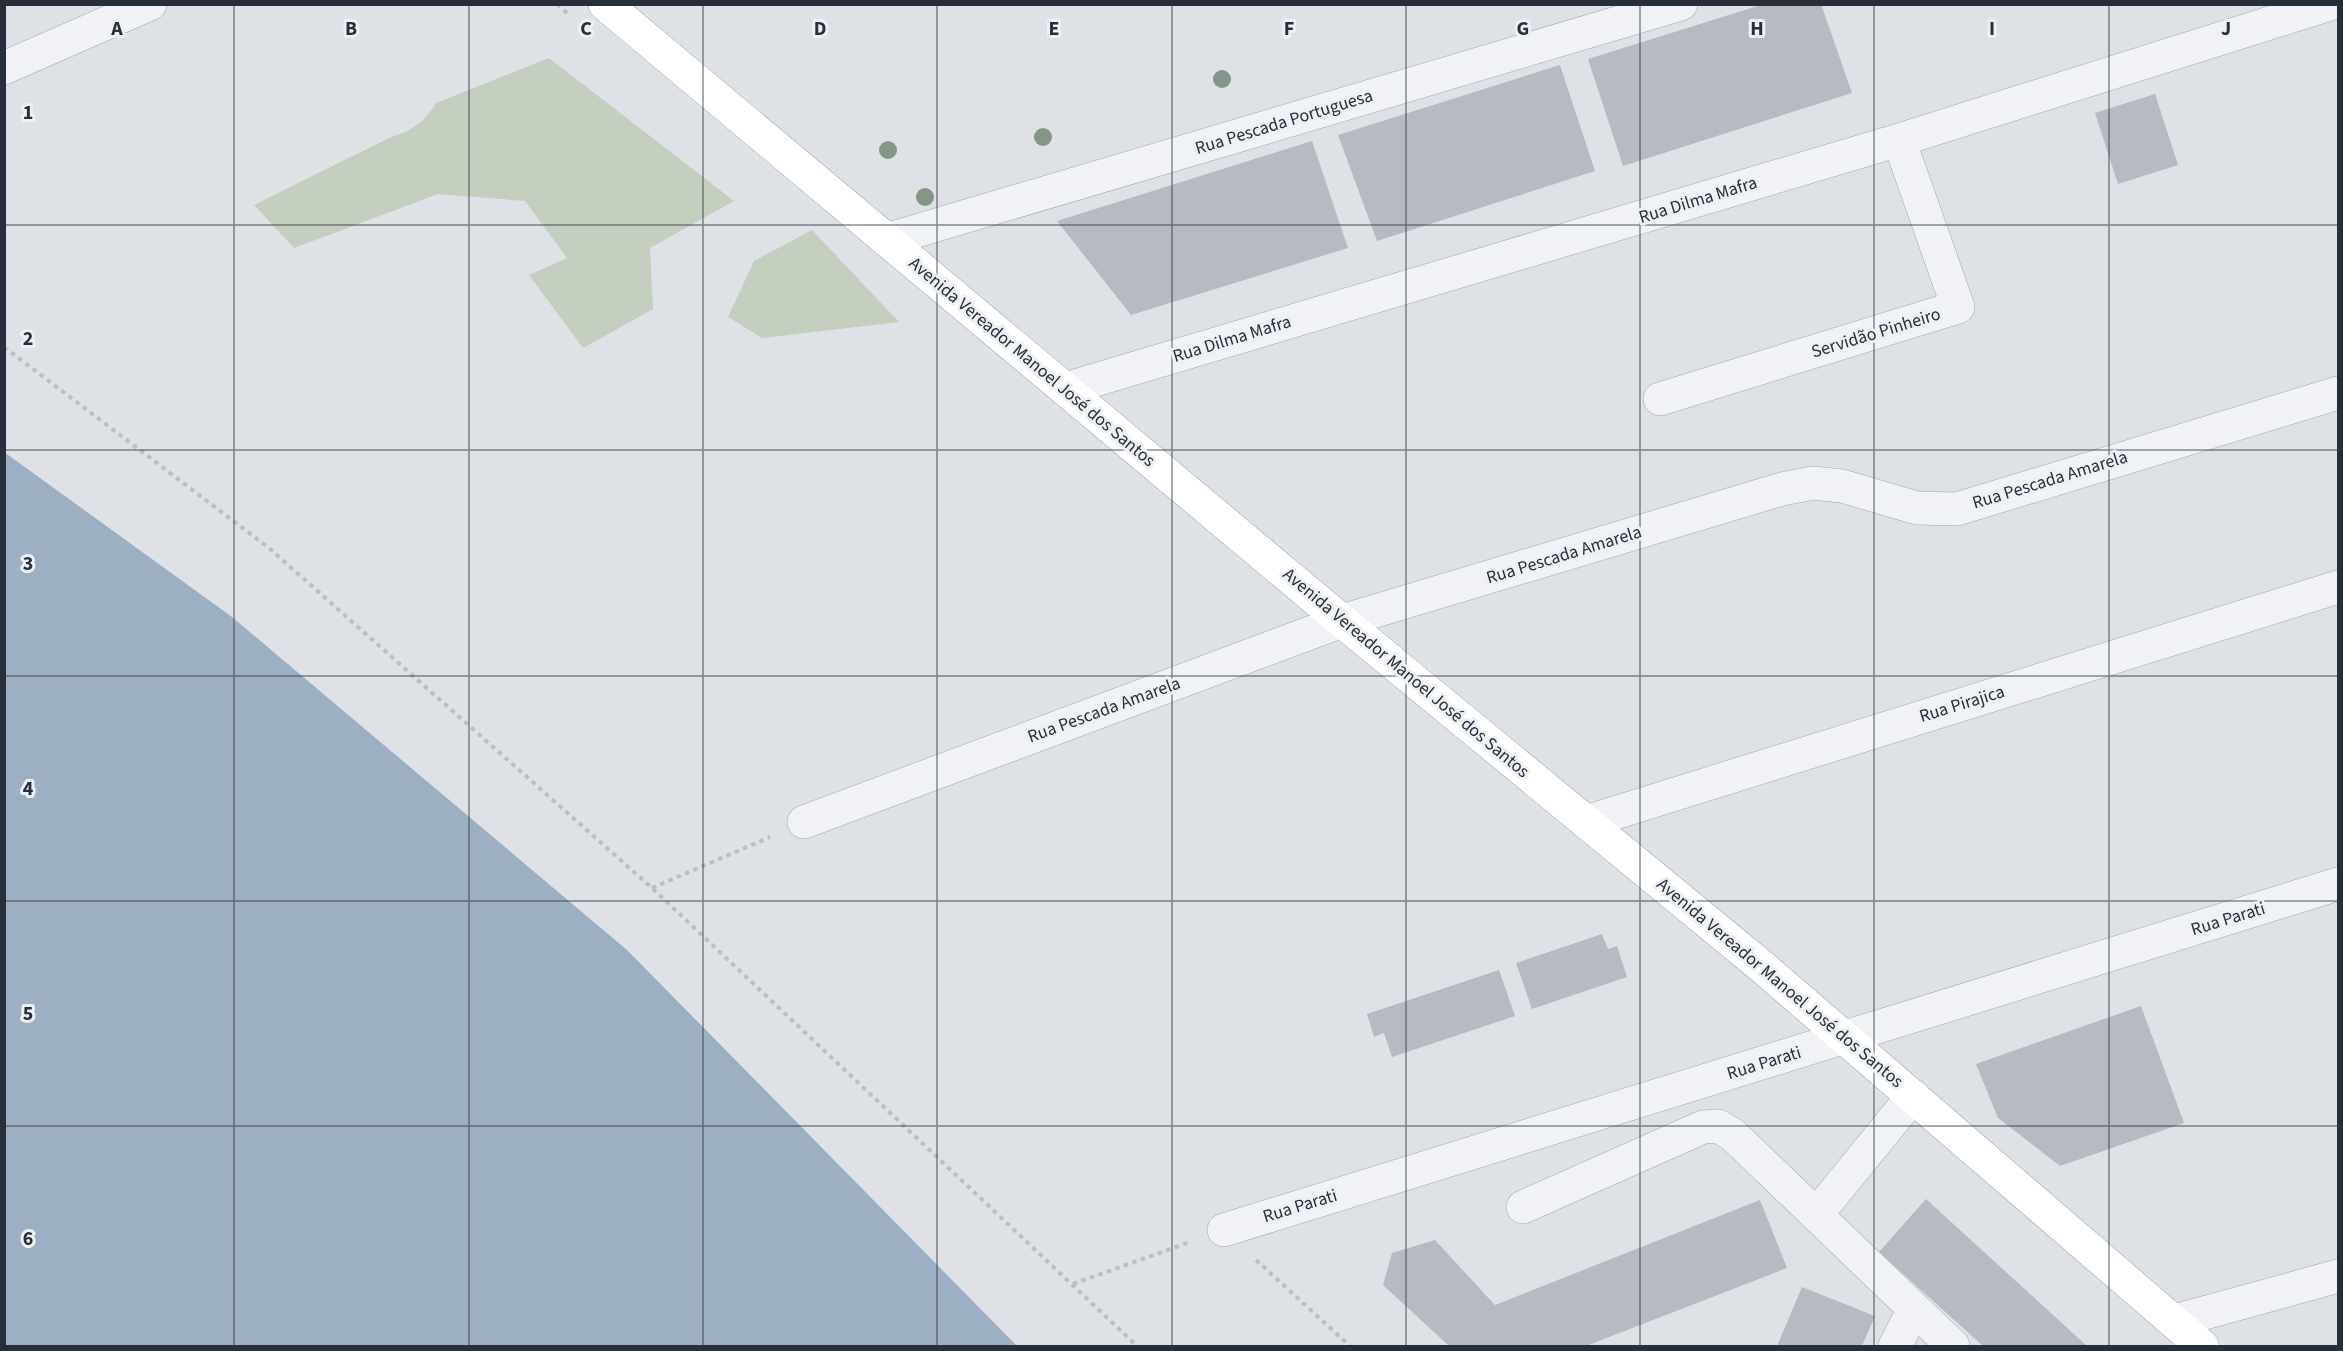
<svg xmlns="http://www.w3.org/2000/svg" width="2343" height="1351" font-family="'Source Sans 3',sans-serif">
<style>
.green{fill:#c4cfc0}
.water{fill:#9cafc3}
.building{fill:#b6bac2}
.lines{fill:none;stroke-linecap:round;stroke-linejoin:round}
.minor-casing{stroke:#a4a8af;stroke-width:34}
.major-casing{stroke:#9ea6b1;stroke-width:34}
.path{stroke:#bcbfc5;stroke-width:4;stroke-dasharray:4.5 4.5;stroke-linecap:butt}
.minor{stroke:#f0f2f5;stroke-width:33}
.major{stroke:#fff;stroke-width:33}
.tree{fill:#859586}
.grid{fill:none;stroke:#282f3b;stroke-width:1.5;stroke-opacity:0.55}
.labels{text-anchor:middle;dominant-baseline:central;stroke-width:6;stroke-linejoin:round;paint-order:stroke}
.street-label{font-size:18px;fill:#282f3b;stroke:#edf0f4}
.grid-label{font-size:20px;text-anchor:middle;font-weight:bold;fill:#282f3b;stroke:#edf0f4;stroke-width:6;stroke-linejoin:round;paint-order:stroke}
</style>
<rect width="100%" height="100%" fill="#dee1e6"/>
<!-- green -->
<path class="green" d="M 549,58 L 734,201 L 650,248 L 653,309 L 583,348 L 529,275 L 567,258 L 525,201 L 438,194 L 294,248 L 254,205 L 391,137 C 411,132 426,120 436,103 Z
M 812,230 L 899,322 L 762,338 L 728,317 L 754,261 Z"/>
<!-- water -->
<path class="water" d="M 4,452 L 232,617 L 627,950 L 1017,1346 L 5,1346 Z"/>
<!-- building -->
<path class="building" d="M 1764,4 L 1821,4 L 1852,93 L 1623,166 L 1588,59 Z
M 1560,65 L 1595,171 L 1377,241 L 1338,135 Z
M 2155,94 L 2178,165 L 2118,184 L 2095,113 Z
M 1312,141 L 1348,248 L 1131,315 L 1057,221 Z
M 1602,934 L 1608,949 L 1617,946 L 1627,977 L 1532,1009 L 1516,963 Z
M 1499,970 L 1515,1016 L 1392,1057 L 1384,1033 L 1374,1037 L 1367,1014 Z
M 2141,1006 L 2184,1123 L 2060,1166 L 1998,1118 L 1976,1064 Z
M 1926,1199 L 2087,1346 L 1983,1346 L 1879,1252 Z
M 1760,1200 L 1787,1268 L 1586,1346 L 1449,1346 L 1383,1285 L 1392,1253 L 1435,1240 L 1495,1305 Z
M 1802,1287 L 1875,1316 L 1862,1346 L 1777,1346 Z"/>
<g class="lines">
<!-- minor casing -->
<g class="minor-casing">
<path id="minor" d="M 4,68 L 150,4
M 886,240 L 1681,4
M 1065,389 L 1899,140 L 2330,4
M 1660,399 L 1958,307 L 1899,140
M 804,822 L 1342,621 L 1782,489 L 1813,483 L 1842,486 L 1917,508 L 1957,509 L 2338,393
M 1586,822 L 2338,587
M 1523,1207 L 1703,1127 L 1718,1126 L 1733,1135 L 1953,1346
M 1817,1214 L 1913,1096
M 1224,1230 L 2338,884
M 2175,1321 L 2338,1276
M 1895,1346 L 1914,1309"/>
</g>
<!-- major casing -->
<g class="major-casing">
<path id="major" d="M 605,4 L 1342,621 L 1760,965 L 2202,1346"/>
</g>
<!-- path -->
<path class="path" d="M 557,4 L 568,14
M 4,347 L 269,548 L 652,888 L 1137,1346
M 652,888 L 770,837
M 1256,1260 L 1350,1346
M 1073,1284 L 1190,1242"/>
<!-- minor -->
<use href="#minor" class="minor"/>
<!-- major -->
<use href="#major" class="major"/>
</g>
<!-- trees -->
<g class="tree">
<circle cx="1222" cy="79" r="9"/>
<circle cx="1043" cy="137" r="9"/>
<circle cx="888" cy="150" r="9"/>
<circle cx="925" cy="197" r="9"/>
</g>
<!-- grid -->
<path class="grid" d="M 234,4 L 234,1346M 469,4 L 469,1346M 703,4 L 703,1346M 937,4 L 937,1346M 1172,4 L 1172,1346M 1406,4 L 1406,1346M 1640,4 L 1640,1346M 1874,4 L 1874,1346M 2109,4 L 2109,1346M 4,225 L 2338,225M 4,450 L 2338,450M 4,676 L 2338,676M 4,901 L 2338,901M 4,1126 L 2338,1126"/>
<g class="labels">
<!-- street labels -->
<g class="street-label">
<text transform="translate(1284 122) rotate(-17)">Rua Pescada Portuguesa</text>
<text transform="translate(1698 200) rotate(-17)">Rua Dilma Mafra</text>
<text transform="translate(1876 333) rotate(-17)">Servidão Pinheiro</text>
<text transform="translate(1232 339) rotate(-17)">Rua Dilma Mafra</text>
<text transform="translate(1032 362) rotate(40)">Avenida Vereador Manoel José dos Santos</text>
<text transform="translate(2050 480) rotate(-17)">Rua Pescada Amarela</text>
<text transform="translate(1564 555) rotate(-17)">Rua Pescada Amarela</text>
<text transform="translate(1406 673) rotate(40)">Avenida Vereador Manoel José dos Santos</text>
<text transform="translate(1962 704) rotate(-17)">Rua Pirajica</text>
<text transform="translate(1104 710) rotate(-20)">Rua Pescada Amarela</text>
<text transform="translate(2228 919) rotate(-17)">Rua Parati</text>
<text transform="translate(1780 983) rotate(40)">Avenida Vereador Manoel José dos Santos</text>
<text transform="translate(1764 1063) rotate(-17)">Rua Parati</text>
<text transform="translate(1300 1206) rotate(-17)">Rua Parati</text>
</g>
</g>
<g class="grid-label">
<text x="117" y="35">A</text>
<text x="351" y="35">B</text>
<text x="586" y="35">C</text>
<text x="820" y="35">D</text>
<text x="1054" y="35">E</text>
<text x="1289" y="35">F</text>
<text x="1523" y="35">G</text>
<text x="1757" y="35">H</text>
<text x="1992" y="35">I</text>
<text x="2226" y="35">J</text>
<text x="28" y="119">1</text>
<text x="28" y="345">2</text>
<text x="28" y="570">3</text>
<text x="28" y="795">4</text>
<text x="28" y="1020">5</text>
<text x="28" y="1245">6</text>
</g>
<!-- border -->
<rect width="2343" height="1351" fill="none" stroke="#282f3b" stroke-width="12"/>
</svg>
